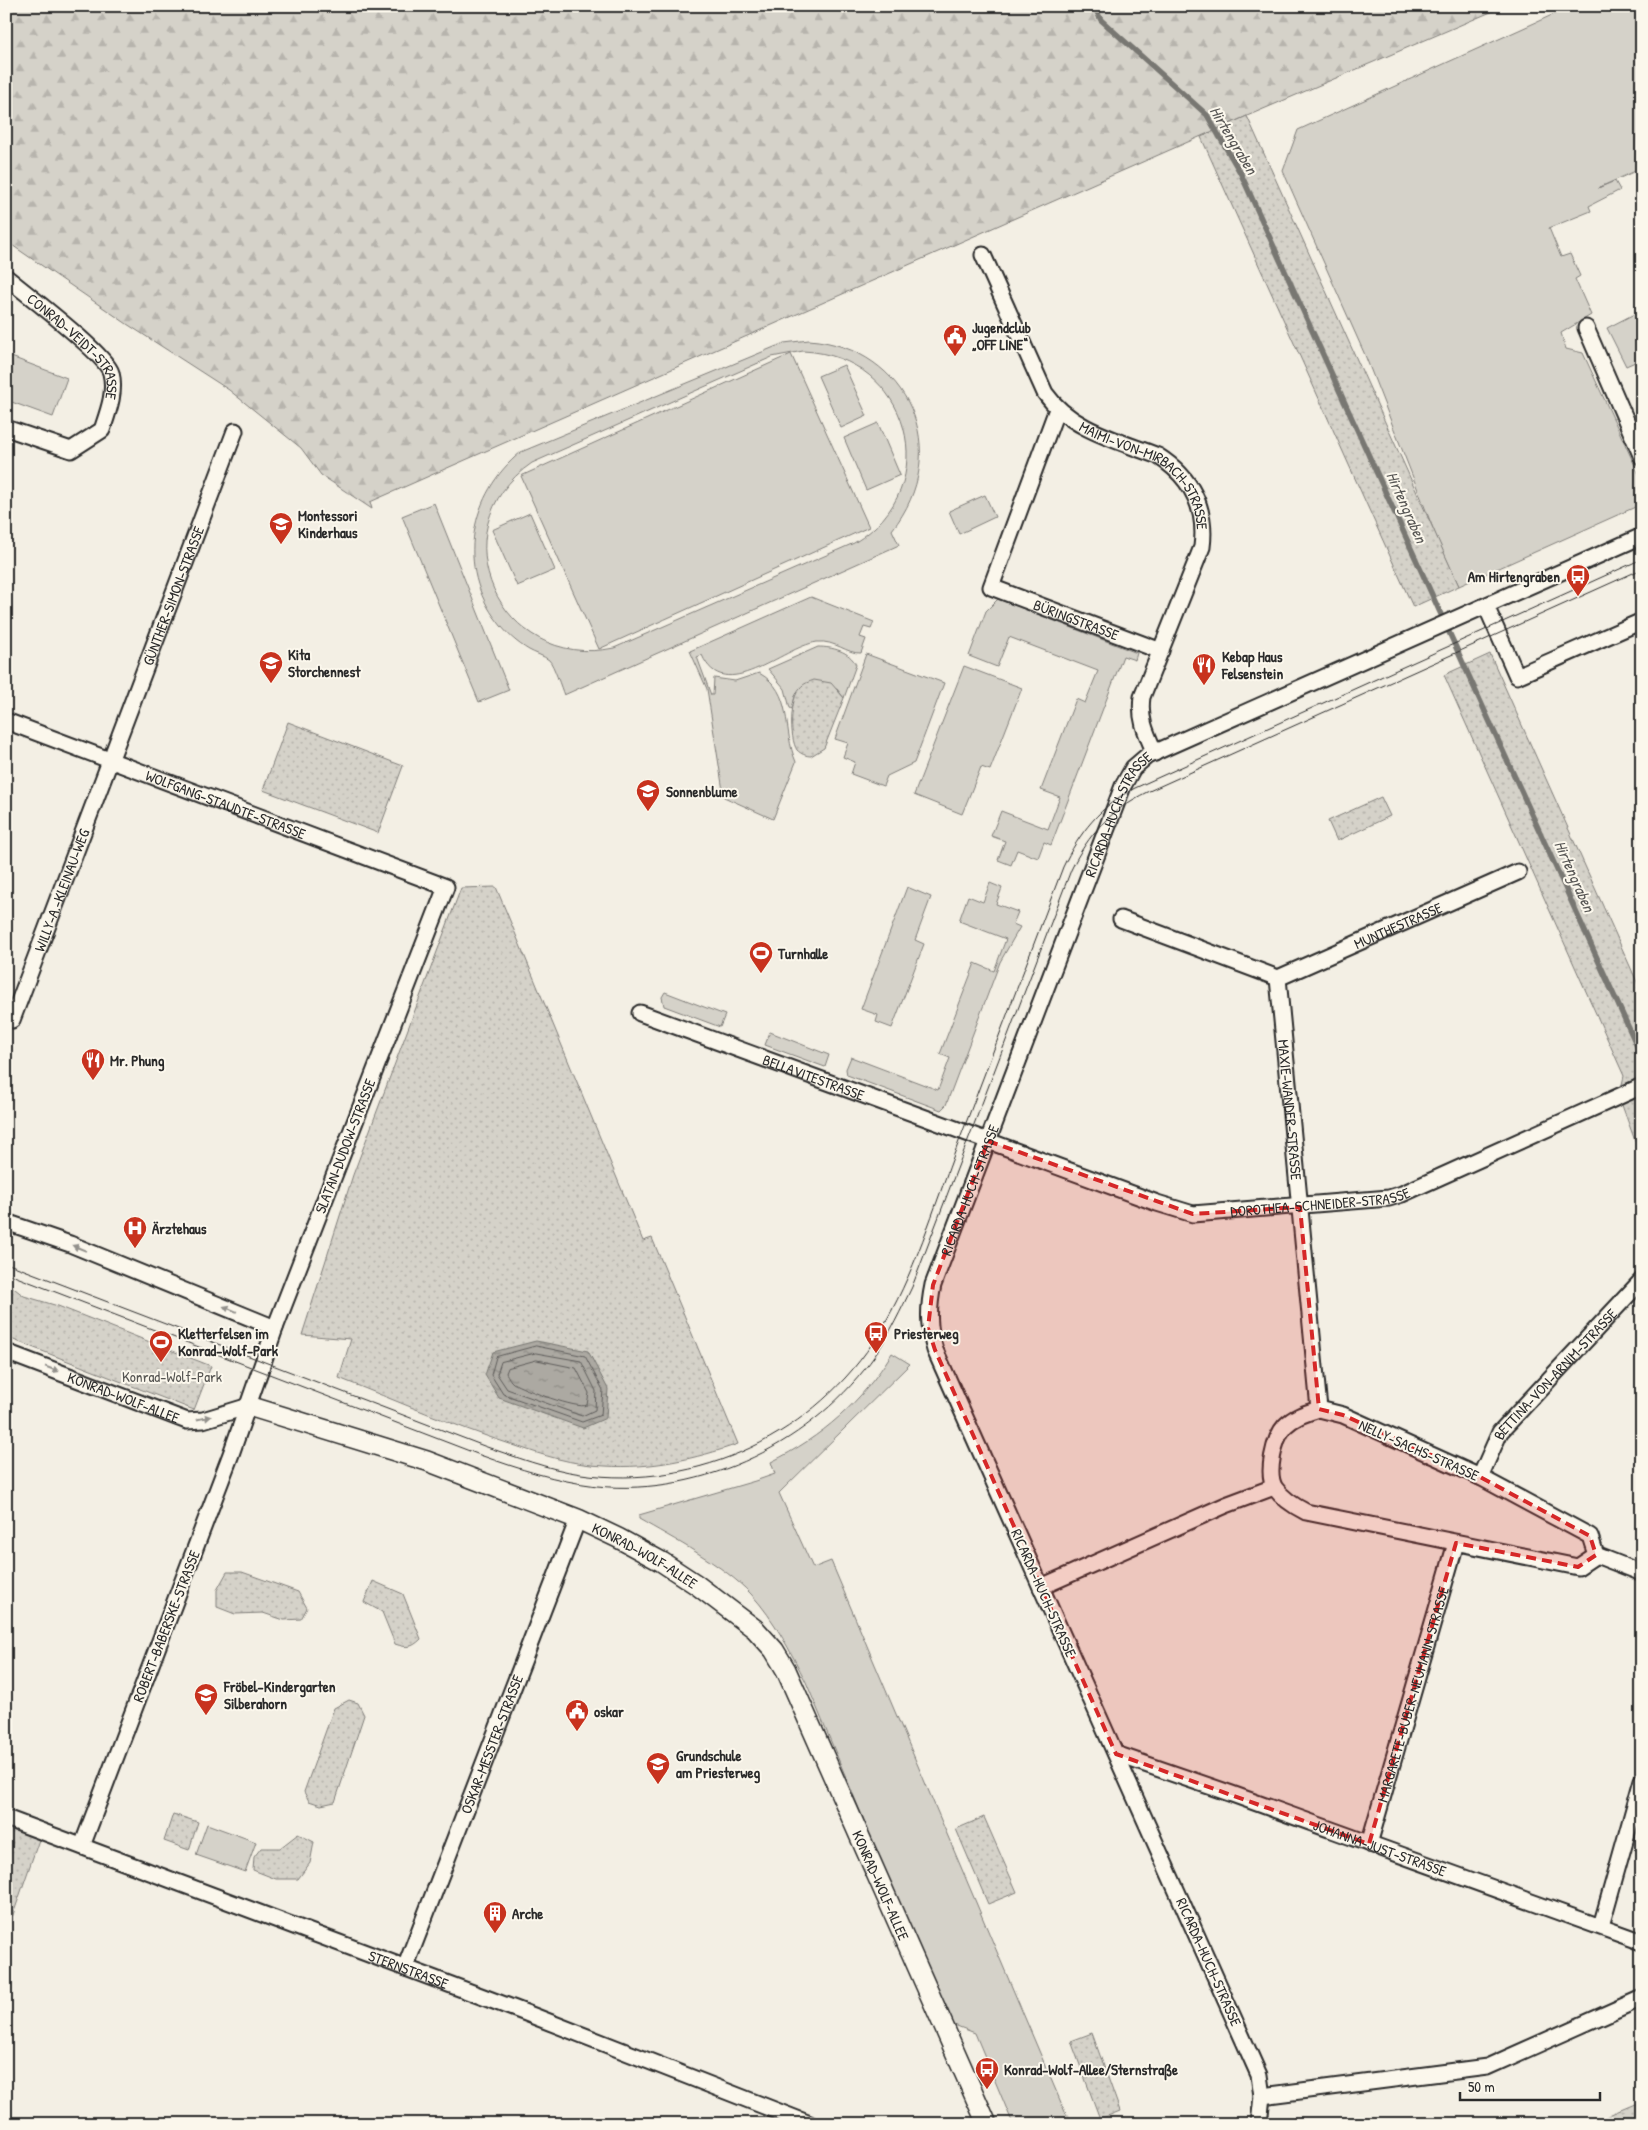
<svg xmlns="http://www.w3.org/2000/svg" width="1648" height="2130" font-family="'Patrick Hand',sans-serif">
<style>
.grass{fill:#d5d2c9;stroke:#807e7a;fill-rule:evenodd}
.forest{fill:url(#forest-firs);stroke:#807e7a}
.park{fill:url(#park-dots);stroke:#807e7a}
.water{fill:url(#water-ripples);stroke:#787772}
.lines{fill:none;stroke-linecap:round;stroke-linejoin:round}
.shore{stroke:#5f5d5b;stroke-width:1}
.stream{stroke:#787772;stroke-width:5.5}
.minor-casing{stroke:#2b2b2b;stroke-width:19}
.tertiary-casing{stroke:#2b2b2b;stroke-width:22}
.minor{stroke:#fbf7ec;stroke-width:15}
.tertiary{stroke:#fbf7ec;stroke-width:19}
.tram{stroke:#2b2b2b;stroke-width:1}
.oneway{fill:#93918c}
.marked{fill:#d62828;fill-opacity:0.2;stroke:#d62828;stroke-width:4;stroke-dasharray:10 6;stroke-linejoin:round}
.labels{text-anchor:middle;dominant-baseline:central;stroke-width:4;stroke-linejoin:round;paint-order:stroke}
.poi-label{font-size:15px;font-weight:bold;fill:#2b2b2b;stroke:#fbf7ec;text-anchor:start}
.street-label{font-size:15px;fill:#2b2b2b;stroke:#fbf7ec}
.park-label{font-size:15px;fill:#565552;stroke:#fbf7ec}
.water-label{font-size:16px;font-style:italic;fill:#585755;stroke:#fbf7ec}
</style>
<defs>
<pattern id="forest-firs" width="22" height="20" patternUnits="userSpaceOnUse" patternTransform="scale(1.25)"><rect width="22" height="20" fill="#d5d2c9"/><path d="M5 1l3.5 6h-7zM16 11l3.5 6h-7z" fill="#b7b4ad"/></pattern>
<pattern id="park-dots" width="8" height="8" patternUnits="userSpaceOnUse" patternTransform="scale(1.25)"><rect width="8" height="8" fill="#d5d2c9"/><path d="M2 2h.1M6 6h.1" fill="none" stroke="#b7b4ad" stroke-width="1.8" stroke-linecap="round"/></pattern>
<pattern id="water-ripples" width="26" height="14" patternUnits="userSpaceOnUse" patternTransform="scale(1.25)"><rect width="26" height="14" fill="#aca9a2"/><path d="M2 4q2-2 4 0t4 0M15 11q2-2 4 0t4 0" fill="none" stroke="#8c8a84"/></pattern>
</defs>
<rect width="100%" height="100%" fill="#f3efe4"/>
<filter id="ink" filterUnits="userSpaceOnUse"><feTurbulence type="fractalNoise" baseFrequency=".02" numOctaves="2"/><feDisplacementMap in="SourceGraphic" scale="10" xChannelSelector="R" yChannelSelector="G"/><feConvolveMatrix kernelMatrix="1 2 1 2 8 2 1 2 1" color-interpolation-filters="sRGB"/></filter>
<g filter="url(#ink)">
<!-- grass -->
<path class="grass" d="M 1572,6 L 1642,6 L 1642,168 L 1598,188 L 1615,181 L 1620,190 L 1589,206 L 1591,211 L 1549,228 L 1561,257 L 1570,254 L 1580,276 L 1575,279 L 1591,315 L 1561,333 L 1566,349 L 1583,353 L 1642,481 L 1642,504 L 1459,586 L 1436,536 L 1365,355 L 1283,171 L 1298,130 Z
M 1642,310 L 1642,359 L 1626,366 L 1607,328 Z
M 809,340 C 909,348 954,452 892,530 L 899,545 L 564,695 C 561,688 554,665 549,660 C 544,656 534,653 529,650 C 517,643 506,633 498,622 C 455,568 470,493 521,452 L 784,343 ZM 803,351 C 910,356 947,487 854,543 L 614,648 C 500,672 435,529 532,463 L 772,357 Z
M 791,354 L 869,527 L 599,649 L 521,476 Z
M 6,355 L 67,378 L 53,417 L 6,400 Z
M 844,365 L 867,416 L 841,428 L 818,376 Z
M 878,423 L 900,475 L 866,490 L 844,438 Z
M 985,495 L 995,517 L 959,534 L 949,511 Z
M 434,503 L 509,690 L 479,702 L 402,516 Z
M 530,513 L 555,570 L 517,586 L 492,530 Z
M 811,597 L 874,622 L 871,629 L 864,627 L 860,637 L 866,639 L 861,653 C 847,654 835,640 817,642 C 782,647 724,706 702,655 L 697,657 L 711,695 L 713,695 L 714,678 L 735,681 L 759,673 C 794,692 782,730 796,762 L 773,819 L 724,797 L 707,689 L 690,651 Z
M 998,599 L 1137,653 L 1135,660 L 1123,656 L 1051,845 L 1044,842 L 1038,858 L 1017,850 L 1011,865 L 998,860 L 1005,841 L 991,836 L 1001,811 L 1048,829 L 1060,797 L 1041,790 L 1076,699 L 1085,703 L 1098,671 L 1009,637 L 997,667 L 969,656 L 986,611 Z
M 818,647 C 832,647 850,651 856,665 L 844,698 L 837,689 L 795,696 L 792,709 L 790,708 L 785,689 L 768,669 Z
M 866,654 L 944,683 L 914,763 L 887,776 L 883,786 L 851,774 L 855,762 L 843,757 L 848,743 L 835,739 Z
M 964,666 L 1022,688 L 990,770 L 981,767 L 962,814 L 914,795 Z
M 990,883 L 1002,888 L 996,904 L 1018,912 L 1013,924 L 1020,927 L 1000,962 L 946,1105 L 941,1110 L 847,1075 L 846,1069 L 851,1057 L 938,1090 L 950,1058 L 940,1054 L 975,963 L 994,971 L 1006,939 L 959,921 L 968,896 L 983,902 Z
M 907,887 L 931,897 L 915,940 L 924,944 L 892,1028 L 876,1022 L 878,1015 L 861,1009 Z
M 665,992 L 725,1015 L 720,1027 L 664,1006 L 662,997 Z
M 770,1032 L 829,1055 L 825,1067 L 765,1045 Z
M 892,1353 L 910,1364 L 779,1493 L 813,1568 L 831,1561 L 1065,2112 L 1074,2124 L 1013,2124 L 975,2033 L 949,2023 L 806,1682 C 790,1651 775,1620 751,1594 C 725,1566 672,1538 639,1519 L 639,1515 L 755,1481 L 775,1474 L 771,1462 C 822,1437 862,1402 892,1353 Z
M 207,1824 L 256,1842 L 245,1872 L 196,1855 Z"/>
<!-- forest -->
<path class="forest" d="M 6,6 L 1505,6 L 1247,116 L 370,502 L 372,509 L 321,475 L 301,448 L 229,390 L 127,324 L 6,241 Z"/>
<!-- park -->
<path class="park" d="M 1247,116 L 1459,586 L 1413,607 L 1201,137 Z
M 1490,654 L 1642,993 L 1642,1160 L 1619,1097 L 1624,1076 L 1444,675 Z
M 814,680 L 831,683 L 844,698 L 824,748 L 811,756 C 806,756 801,754 797,750 C 789,738 790,698 800,688 C 804,683 809,682 814,680 Z
M 288,722 L 403,766 L 378,833 L 263,790 Z
M 1381,797 L 1390,816 L 1337,841 L 1328,821 Z
M 496,887 L 643,1241 L 652,1238 L 738,1444 C 695,1459 651,1469 605,1466 C 573,1465 542,1455 513,1445 C 454,1426 397,1401 339,1378 L 351,1339 L 302,1335 L 353,1175 L 461,888 Z
M 6,1282 L 24,1296 L 58,1306 L 211,1366 L 194,1410 L 6,1337 Z
M 227,1572 L 242,1572 L 298,1592 L 307,1608 L 301,1619 L 284,1620 L 263,1613 L 235,1614 L 217,1607 L 217,1590 Z
M 373,1581 L 403,1594 L 421,1639 C 412,1648 407,1648 395,1644 L 382,1612 L 364,1602 Z
M 349,1700 L 358,1703 L 364,1715 L 335,1802 L 321,1805 L 309,1801 L 304,1792 L 334,1708 Z
M 173,1814 L 198,1822 L 189,1850 L 164,1841 Z
M 984,1817 L 1017,1892 L 988,1904 L 956,1829 Z
M 6,1818 L 42,1831 L 6,1935 Z
M 298,1834 L 314,1842 L 310,1863 L 298,1879 L 276,1879 L 253,1870 L 254,1857 L 261,1848 L 280,1848 Z
M 1092,2033 L 1120,2111 L 1100,2119 L 1071,2041 Z
M 1642,2101 L 1642,2118 L 1604,2117 Z"/>
<!-- water -->
<path class="water" d="M 536,1341 L 588,1351 L 608,1389 L 606,1418 L 583,1428 L 499,1398 L 485,1375 L 493,1352 Z"/>
<g class="lines">
<!-- shore -->
<path class="shore" d="M 536,1346 L 585,1356 L 603,1390 L 601,1415 L 582,1422 L 503,1394 L 491,1375 L 496,1357 Z
M 536,1353 L 581,1361 L 596,1391 L 595,1410 L 582,1416 L 507,1389 L 497,1374 L 501,1362 Z
M 537,1360 L 576,1368 L 589,1393 L 587,1405 C 578,1410 523,1389 513,1383 C 510,1381 508,1376 506,1373 L 508,1368 Z"/>
<!-- stream -->
<path class="stream" d="M 1094,6 L 1101,20 L 1207,115 L 1240,172 L 1642,1057"/>
<!-- minor casing -->
<g class="minor-casing">
<g id="minor">
<path id="s1" d="M 983,255 L 1045,393 C 1071,430 1117,440 1158,456 C 1191,477 1207,508 1202,547 L 1142,697 C 1139,719 1146,733 1155,753"/>
<path id="s2" d="M 6,277 C 25,293 106,354 111,373 C 116,392 108,412 102,430 L 71,450 L 6,428"/>
<path d="M 1586,328 L 1642,457"/>
<path id="s3" d="M 1057,409 L 991,587 L 1161,651"/>
<path d="M 1486,606 L 1517,676 L 1642,621"/>
<path id="s4" d="M 6,721 L 446,887 L 275,1328 L 231,1454 L 82,1846"/>
<path id="s5" d="M 1121,919 L 1278,978 L 1319,1409"/>
<path id="s6" d="M 1278,978 L 1518,872"/>
<path id="s7" d="M 640,1013 L 1157,1203 L 1193,1214 L 1389,1198 L 1402,1194 L 1642,1086"/>
<path id="s8" d="M 12,1020 L 235,431"/>
<path d="M 6,1222 L 70,1244 L 275,1328"/>
<path id="s9" d="M 6,1352 L 187,1421 L 203,1420 L 249,1406"/>
<path d="M 1319,1409 L 1343,1415 L 1480,1477 L 1590,1536 L 1596,1555 L 1578,1567 L 1306,1512 C 1294,1506 1283,1499 1275,1488 C 1266,1474 1274,1438 1285,1426 C 1295,1416 1307,1413 1319,1409 Z"/>
<path id="s10" d="M 1480,1477 L 1500,1432 L 1642,1280"/>
<path d="M 1596,1555 L 1642,1573"/>
<path d="M 1041,1587 L 1226,1505 L 1274,1487"/>
<path id="s11" d="M 1116,1754 L 1232,1794 L 1642,1942"/>
<path id="s12" d="M 6,1818 L 526,2013 L 810,2124"/>
<path id="s13" d="M 1369,1844 L 1456,1543"/>
<path d="M 1601,1926 L 1642,1780"/>
<path id="s14" d="M 405,1968 L 578,1519"/>
<path d="M 1262,2096 L 1487,2067 L 1642,1998"/>
<path id="s15" d="M 1259,2124 L 1262,2096 L 1259,2075 L 935,1350 C 928,1327 928,1309 933,1285 L 1123,786 L 1133,768 L 1147,756 L 1642,536"/>
</g>
</g>
<!-- tertiary casing -->
<g class="tertiary-casing">
<g id="tertiary">
<path id="s16" d="M 249,1406 L 427,1461 L 578,1519 L 618,1538 L 662,1562 L 697,1585 L 755,1629 L 774,1650 L 786,1670 L 987,2124"/>
</g>
</g>
<!-- minor -->
<use href="#minor" class="minor"/>
<!-- tertiary -->
<use href="#tertiary" class="tertiary"/>
<!-- tram -->
<path class="tram" d="M 6,1263 L 484,1446 C 516,1457 547,1469 581,1474 C 698,1491 817,1434 879,1333 C 914,1276 934,1207 958,1144 C 993,1052 1028,959 1063,867 C 1079,833 1101,805 1135,788 L 1642,559
M 6,1273 L 480,1455 C 519,1469 556,1481 597,1486 C 704,1497 815,1442 876,1354 C 890,1333 901,1310 912,1287 L 1071,870 C 1088,834 1111,810 1147,792 L 1642,569"/>
</g>
<!-- one-way arrows -->
<defs><path id="oneway-solid" d="M-6-.8H1V-3.2L6.5 0L1 3.2V.8H-6Z" transform="scale(1.25)"/></defs>
<g class="oneway">
<use href="#oneway-solid" transform="translate(79 1248) rotate(-158)"/>
<use href="#oneway-solid" transform="translate(230 1309) rotate(-158)"/>
<use href="#oneway-solid" transform="translate(52 1369) rotate(21)"/>
<use href="#oneway-solid" transform="translate(204 1418) rotate(-11)"/>
</g>
</g>
<!-- marked area -->
<path class="marked" d="M 988,1141 L 1193,1214 L 1300,1207 L 1319,1409 L 1343,1415 L 1480,1477 L 1590,1536 L 1596,1555 L 1578,1567 L 1456,1543 L 1369,1844 L 1116,1754 L 935,1350 L 928,1328 L 933,1285 Z"/>
<!-- icons -->
<defs>
<g id="civic-pin" transform="scale(1.25)"><path d="M0 17L-7.5 6A9.5 9.5 0 1 1 7.5 6Z" fill="#c8321e" stroke="#fbf7ec"/><path d="M-.6-6.5H3V-4.5H.6V-3L4-1V1h2V6H-6V1h2V-1L-.6-3ZM-1.2 2.5V6h2.4V2.5Z" fill="#fff"/></g>
<g id="school-pin" transform="scale(1.25)"><path d="M0 17L-7.5 6A9.5 9.5 0 1 1 7.5 6Z" fill="#c8321e" stroke="#fbf7ec"/><path d="M0-5L7-2L0 1L-7-2ZM-4 1L0 2.5L4 1V4Q0 6-4 4Z" fill="#fff"/></g>
<g id="bus-pin" transform="scale(1.25)"><path d="M0 17L-7.5 6A9.5 9.5 0 1 1 7.5 6Z" fill="#c8321e" stroke="#fbf7ec"/><path d="M-5-6H5V4H4V6H2V4H-2V6H-4V4H-5ZM-3.5-4V0h7V-4ZM-3.5 1.2v1.5H-2V1.2ZM2 1.2v1.5H3.5V1.2Z" fill="#fff"/></g>
<g id="restaurant-pin" transform="scale(1.25)"><path d="M0 17L-7.5 6A9.5 9.5 0 1 1 7.5 6Z" fill="#c8321e" stroke="#fbf7ec"/><path d="M-5-6h1v4h1v-4h1v4h1v-4h1v5L-1.5 .5V6h-2V.5L-5-1ZM5-6V6H3V1.5H1.5Q1.5-4 5-6Z" fill="#fff"/></g>
<g id="stadium-pin" transform="scale(1.25)"><path d="M0 17L-7.5 6A9.5 9.5 0 1 1 7.5 6Z" fill="#c8321e" stroke="#fbf7ec"/><path d="M0-5a6.5 5 0 1 0 0 10a6.5 5 0 1 0 0-10ZM-3.5-1.8h7v3.6h-7Z" fill="#fff"/></g>
<g id="hospital-pin" transform="scale(1.25)"><path d="M0 17L-7.5 6A9.5 9.5 0 1 1 7.5 6Z" fill="#c8321e" stroke="#fbf7ec"/><path d="M-5-5h3v3.5h4V-5h3V5h-3V1.5h-4V5h-3Z" fill="#fff"/></g>
<g id="building-pin" transform="scale(1.25)"><path d="M0 17L-7.5 6A9.5 9.5 0 1 1 7.5 6Z" fill="#c8321e" stroke="#fbf7ec"/><path d="M-4-6H4V6H1V3H-1V6H-4ZM-2.5-4.3h1.7v1.8h-1.7ZM.8-4.3h1.7v1.8H.8ZM-2.5-1h1.7V.8h-1.7ZM.8-1h1.7V.8H.8Z" fill="#fff"/></g>
</defs>
<g fill-rule="evenodd">
<use href="#civic-pin" x="955" y="336"/>
<use href="#school-pin" x="281" y="524"/>
<use href="#bus-pin" x="1578" y="576"/>
<use href="#school-pin" x="271" y="663"/>
<use href="#restaurant-pin" x="1204" y="665"/>
<use href="#school-pin" x="648" y="791"/>
<use href="#stadium-pin" x="761" y="953"/>
<use href="#restaurant-pin" x="93" y="1060"/>
<use href="#hospital-pin" x="135" y="1228"/>
<use href="#bus-pin" x="876" y="1333"/>
<use href="#stadium-pin" x="161" y="1342"/>
<use href="#school-pin" x="206" y="1695"/>
<use href="#civic-pin" x="577" y="1711"/>
<use href="#school-pin" x="658" y="1764"/>
<use href="#building-pin" x="495" y="1913"/>
<use href="#bus-pin" x="987" y="2069"/>
</g>
<g class="labels">
<!-- poi labels -->
<g class="poi-label">
<text x="972" y="327">Jugendclub<tspan x="972" dy="17">„OFF LINE“</tspan></text>
<text x="298" y="515">Montessori<tspan x="298" dy="17">Kinderhaus</tspan></text>
<text x="1560" y="576" text-anchor="end">Am Hirtengraben</text>
<text x="288" y="654">Kita<tspan x="288" dy="17">Storchennest</tspan></text>
<text x="1222" y="656">Kebap Haus<tspan x="1222" dy="17">Felsenstein</tspan></text>
<text x="666" y="791">Sonnenblume</text>
<text x="778" y="953">Turnhalle</text>
<text x="110" y="1060">Mr. Phung</text>
<text x="152" y="1228">Ärztehaus</text>
<text x="178" y="1333">Kletterfelsen im<tspan x="178" dy="17">Konrad-Wolf-Park</tspan></text>
<text x="894" y="1333">Priesterweg</text>
<text x="224" y="1686">Fröbel-Kindergarten<tspan x="224" dy="17">Silberahorn</tspan></text>
<text x="594" y="1711">oskar</text>
<text x="676" y="1755">Grundschule<tspan x="676" dy="17">am Priesterweg</tspan></text>
<text x="512" y="1913">Arche</text>
<text x="1004" y="2069">Konrad-Wolf-Allee/Sternstraße</text>
</g>
<!-- street labels -->
<g class="street-label">
<text stroke="none"><textPath href="#s2" startOffset="100">CONRAD-VEIDT-STRASSE</textPath></text>
<text stroke="none"><textPath href="#s1" startOffset="286">MAIMI-VON-MIRBACH-STRASSE</textPath></text>
<text stroke="none"><textPath href="#s8" startOffset="454">GÜNTHER-SIMON-STRASSE</textPath></text>
<text stroke="none"><textPath href="#s3" startOffset="281">BÜRINGSTRASSE</textPath></text>
<text stroke="none"><textPath href="#s4" startOffset="235">WOLFGANG-STAUDTE-STRASSE</textPath></text>
<text stroke="none"><textPath href="#s15" startOffset="1416">RICARDA-HUCH-STRASSE</textPath></text>
<text stroke="none"><textPath href="#s8" startOffset="139">WILLY-A.-KLEINAU-WEG</textPath></text>
<text stroke="none"><textPath href="#s6" startOffset="131">MUNTHESTRASSE</textPath></text>
<text stroke="none"><textPath href="#s7" startOffset="185">BELLAVITESTRASSE</textPath></text>
<text stroke="none"><textPath href="#s5" startOffset="300">MAXIE-WANDER-STRASSE</textPath></text>
<text transform="translate(345 1146) rotate(-69)">SLATAN-DUDOW-STRASSE</text>
<text stroke="none"><textPath href="#s15" startOffset="1011">RICARDA-HUCH-STRASSE</textPath></text>
<text stroke="none"><textPath href="#s7" startOffset="716">DOROTHEA-SCHNEIDER-STRASSE</textPath></text>
<text stroke="none"><textPath href="#s10" startOffset="129">BETTINA-VON-ARNIM-STRASSE</textPath></text>
<text stroke="none"><textPath href="#s9" startOffset="126">KONRAD-WOLF-ALLEE</textPath></text>
<text transform="translate(1419 1450) rotate(24)">NELLY-SACHS-STRASSE</text>
<text stroke="none"><textPath href="#s16" startOffset="424">KONRAD-WOLF-ALLEE</textPath></text>
<text transform="translate(1044 1593) rotate(66)">RICARDA-HUCH-STRASSE</text>
<text transform="translate(166 1626) rotate(-69)">ROBERT-BABERSKE-STRASSE</text>
<text stroke="none"><textPath href="#s13" startOffset="156">MARGARETE-BUBER-NEUMANN-STRASSE</textPath></text>
<text stroke="none"><textPath href="#s14" startOffset="240">OSKAR-MESSTER-STRASSE</textPath></text>
<text stroke="none"><textPath href="#s11" startOffset="280">JOHANNA-JUST-STRASSE</textPath></text>
<text stroke="none"><textPath href="#s16" startOffset="844">KONRAD-WOLF-ALLEE</textPath></text>
<text transform="translate(1209 1962) rotate(66)">RICARDA-HUCH-STRASSE</text>
<text stroke="none"><textPath href="#s12" startOffset="430">STERNSTRASSE</textPath></text>
</g>
<!-- park labels -->
<g class="park-label">
<text x="172" y="1376">Konrad-Wolf-Park</text>
</g>
<!-- water labels -->
<g class="water-label">
<text transform="translate(1234 140) rotate(59)">Hirtengraben</text>
<text transform="translate(1407 507) rotate(66)">Hirtengraben</text>
<text transform="translate(1575 876) rotate(66)">Hirtengraben</text>
</g>
</g>
<!-- margin -->
<rect width="1648" height="2130" fill="none" stroke="#fbf7ec" stroke-width="25"/>
<rect x="12" y="12" width="1623" height="2105" fill="none" stroke="#2b2b2b" stroke-width="2" filter="url(#ink)"/>
<!-- scale -->
<path d="M1460 2092v8h140v-8" fill="none" stroke="#2b2b2b" stroke-width="2.5"/>
<text x="1468" y="2092" font-size="15" fill="#2b2b2b" stroke="#fbf7ec" stroke-width="4" paint-order="stroke">50 m</text>
</svg>
